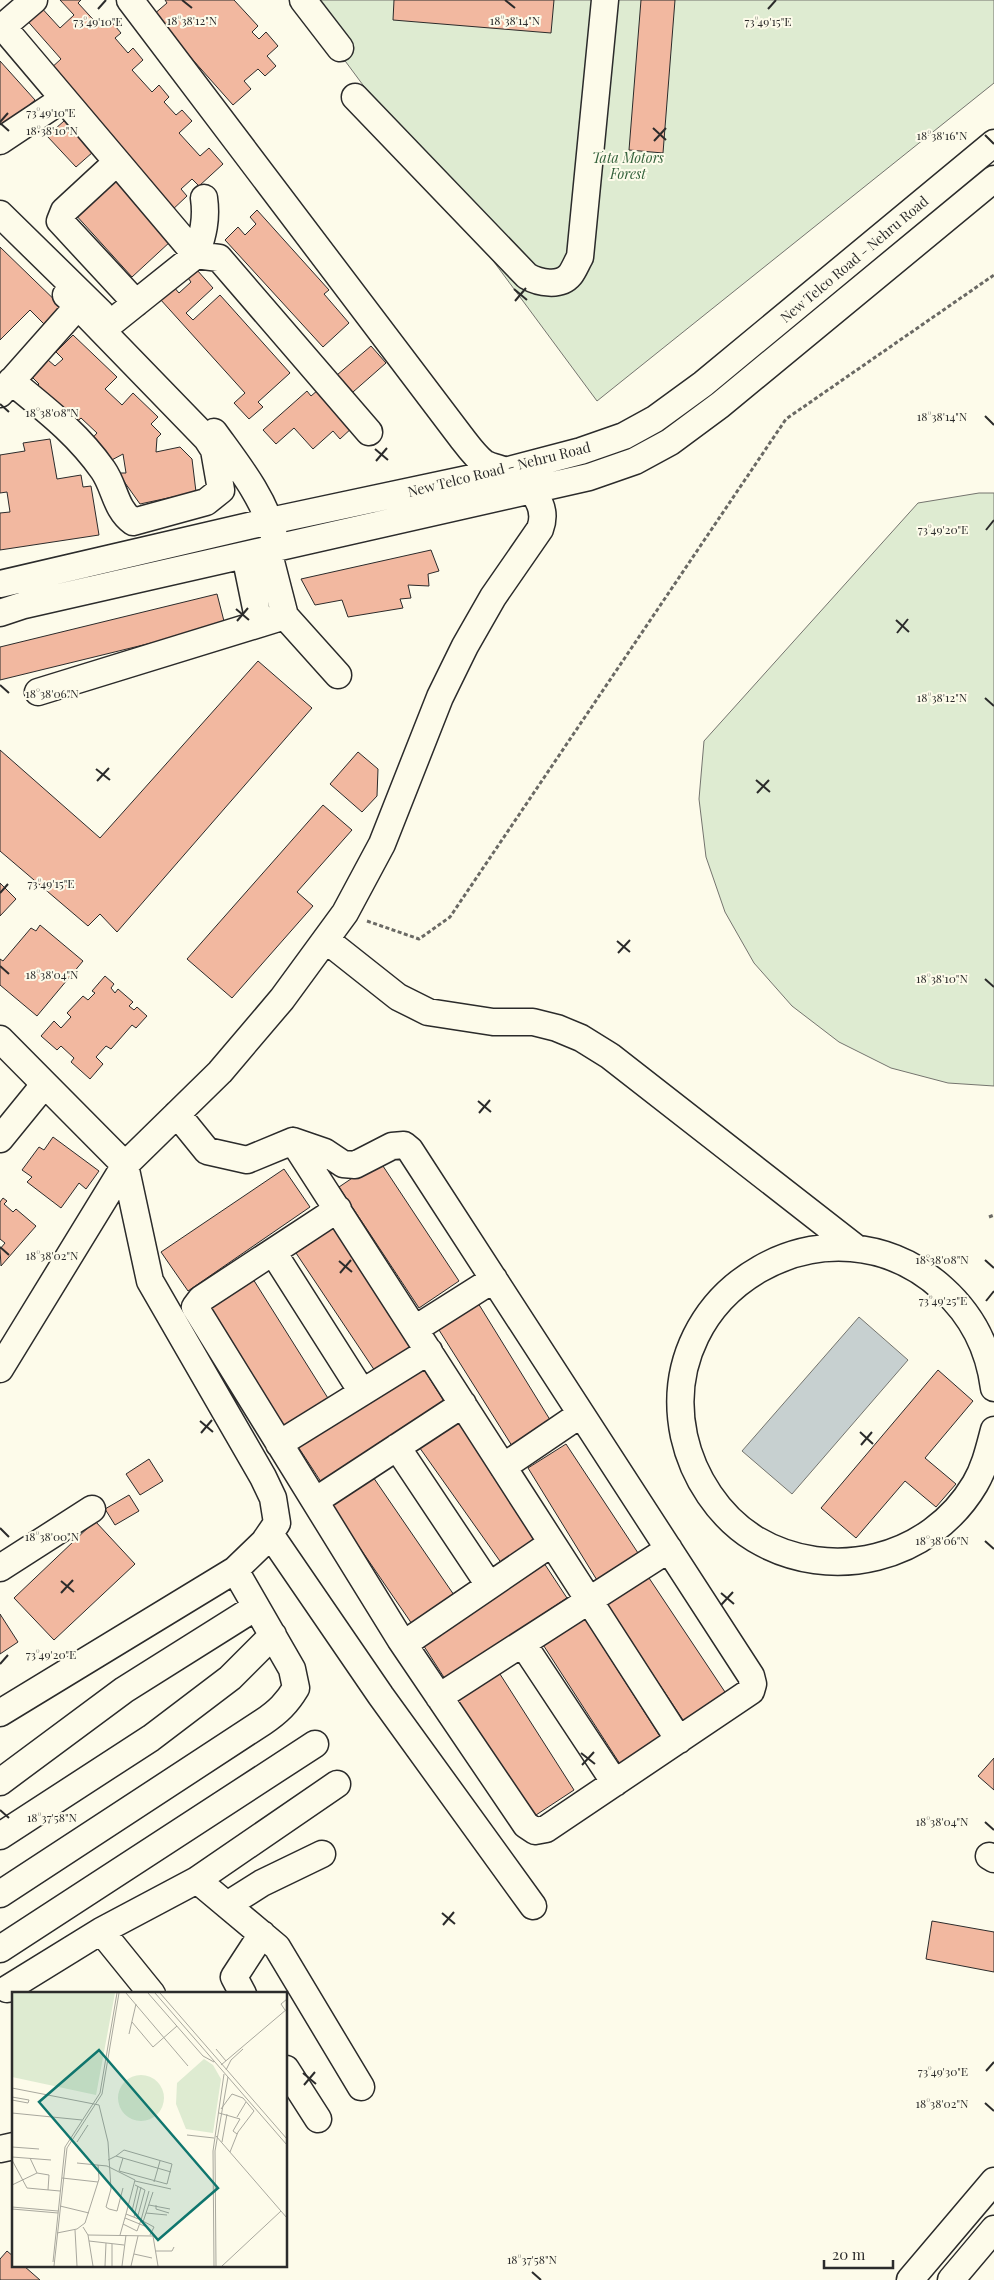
<svg xmlns="http://www.w3.org/2000/svg" width="994" height="2280" font-family="'Playfair Display',serif">
<style>
.green{fill:#deebd1;stroke:#74746e}
.water{fill:#c7d0d0;stroke:#74746e}
.building{fill:#f2b8a0;stroke:#2b2b2b}
.lines{fill:none;stroke-linecap:round;stroke-linejoin:round}
.minor-casing{stroke:#2b2b2b;stroke-width:29}
.path{stroke:#6a6964;stroke-width:3;stroke-dasharray:4 2.5;stroke-linecap:butt}
.minor{stroke:#fdfbea;stroke-width:26}
.ticks{fill:none;stroke:#2b2b2b;stroke-width:2}
.labels{text-anchor:middle;dominant-baseline:central;stroke-width:4;stroke-linejoin:round;paint-order:stroke}
.park-label{font-size:14px;font-style:italic;fill:#34623c;stroke:#fdfbea}
.street-label{font-size:14px;fill:#2b2b2b;stroke:#fdfbea}
.inset-road{fill:none;stroke:#a9a89e;stroke-width:1}
.view{fill:#0f766e;fill-opacity:0.15;stroke:#0f766e;stroke-width:2.5}
.inset-edge{fill:none;stroke:#2b2b2b;stroke-width:2.5}
.ticks-label{font-size:12px;text-anchor:middle;fill:#2b2b2b;stroke:#fdfbea;stroke-width:4;stroke-linejoin:round;paint-order:stroke}
</style>
<rect width="100%" height="100%" fill="#fdfbea"/>
<!-- green -->
<path class="green" d="M 300,0 L 994,0 L 994,83 L 597,401 Z
M 979,493 L 994,493 L 994,1086 L 948,1083 L 891,1068 L 839,1042 L 792,1006 L 754,963 L 725,912 L 706,857 L 699,799 L 704,741 L 918,503 Z"/>
<!-- water -->
<path class="water" d="M 859,1317 L 908,1360 L 792,1494 L 742,1451 Z"/>
<!-- building -->
<path class="building" d="M 60,0 L 81,0 L 78,3 L 101,28 L 110,20 L 121,33 L 115,38 L 128,53 L 133,48 L 143,60 L 132,70 L 152,92 L 159,85 L 169,97 L 164,102 L 176,115 L 182,110 L 192,121 L 179,133 L 200,156 L 209,148 L 223,164 L 199,186 L 192,179 L 181,189 L 187,196 L 170,212 L 49,70 L 61,59 L 24,17 L 38,4 L 60,28 L 74,15 Z
M 165,0 L 234,0 L 258,26 L 252,32 L 259,39 L 266,32 L 278,46 L 267,56 L 276,66 L 265,76 L 258,69 L 244,81 L 251,89 L 233,105 L 153,15 L 167,3 Z
M 394,0 L 554,0 L 551,33 L 393,20 Z
M 641,0 L 675,0 L 663,153 L 629,150 Z
M 0,61 L 35,100 L 0,131 Z
M 64,121 L 93,152 L 76,167 L 47,136 Z
M 114,177 L 171,241 L 132,277 L 74,213 Z
M 257,210 L 329,290 L 324,294 L 349,323 L 323,347 L 225,240 L 238,227 L 245,235 L 256,224 L 250,217 Z
M 0,247 L 65,310 L 48,328 L 30,310 L 0,340 Z
M 197,270 L 213,288 L 186,313 L 193,320 L 220,295 L 290,373 L 258,402 L 263,407 L 249,419 L 234,403 L 245,393 L 160,299 L 173,286 L 179,293 L 191,282 L 188,278 Z
M 73,335 L 117,377 L 105,389 L 122,405 L 133,393 L 158,417 L 151,424 L 161,434 L 157,438 L 156,452 L 180,447 L 192,459 L 196,492 L 140,504 L 118,473 L 126,473 L 123,454 L 108,462 L 88,443 L 97,433 L 81,418 L 73,425 L 36,387 L 39,384 L 32,377 L 48,360 L 55,366 L 63,359 L 56,352 Z
M 371,346 L 386,363 L 353,392 L 337,375 Z
M 325,384 L 354,426 L 340,439 L 333,431 L 313,449 L 294,428 L 276,444 L 263,430 L 307,391 L 311,396 Z
M 50,439 L 57,479 L 81,475 L 83,487 L 91,486 L 99,535 L 0,550 L 0,513 L 10,512 L 7,492 L 0,493 L 0,455 L 25,451 L 23,443 Z
M 431,550 L 439,571 L 428,574 L 429,586 L 408,585 L 411,598 L 400,599 L 403,608 L 348,617 L 342,600 L 315,605 L 301,579 Z
M 217,594 L 225,625 L 0,680 L 0,647 Z
M 258,661 L 312,708 L 117,932 L 100,914 L 88,926 L 0,851 L 0,750 L 100,838 Z
M 358,752 L 378,769 L 377,796 L 362,812 L 330,784 Z
M 323,805 L 352,830 L 297,892 L 313,906 L 232,998 L 187,959 Z
M 0,883 L 16,899 L 0,916 Z
M 40,925 L 83,961 L 37,1016 L 0,985 L 0,959 L 3,961 L 31,928 L 36,931 Z
M 105,976 L 114,984 L 111,988 L 115,993 L 118,989 L 133,1002 L 129,1006 L 134,1010 L 137,1007 L 147,1016 L 136,1028 L 132,1025 L 111,1049 L 106,1046 L 96,1057 L 103,1064 L 90,1079 L 71,1062 L 74,1058 L 61,1046 L 57,1050 L 41,1036 L 54,1021 L 61,1028 L 71,1017 L 67,1013 L 83,996 L 88,1000 L 95,993 L 92,991 Z
M 53,1137 L 99,1171 L 86,1189 L 79,1183 L 61,1208 L 27,1182 L 32,1177 L 22,1170 L 39,1147 L 44,1150 Z
M 379,1160 L 459,1281 L 419,1308 L 339,1187 Z
M 284,1169 L 310,1207 L 188,1291 L 161,1252 Z
M 3,1198 L 7,1201 L 4,1204 L 13,1212 L 16,1209 L 36,1226 L 1,1266 L 0,1249 L 5,1243 L 0,1239 L 0,1202 Z
M 336,1226 L 417,1348 L 377,1374 L 296,1253 Z
M 253,1279 L 331,1403 L 286,1431 L 208,1307 Z
M 478,1303 L 552,1423 L 514,1449 L 439,1330 Z
M 421,1365 L 447,1406 L 323,1485 L 297,1445 Z
M 938,1370 L 973,1401 L 925,1458 L 956,1484 L 936,1507 L 905,1481 L 856,1538 L 821,1508 Z
M 456,1417 L 541,1536 L 502,1564 L 417,1444 Z
M 566,1444 L 642,1559 L 600,1585 L 528,1468 Z
M 149,1459 L 163,1481 L 140,1495 L 126,1474 Z
M 371,1474 L 454,1595 L 412,1624 L 329,1503 Z
M 129,1495 L 139,1511 L 115,1525 L 105,1509 Z
M 95,1521 L 135,1564 L 54,1640 L 14,1598 Z
M 542,1560 L 567,1598 L 445,1679 L 420,1640 Z
M 645,1572 L 727,1695 L 685,1723 L 603,1599 Z
M 0,1614 L 18,1642 L 0,1654 Z
M 582,1614 L 661,1738 L 620,1764 L 540,1640 Z
M 498,1671 L 574,1790 L 533,1817 L 456,1698 Z
M 994,1758 L 994,1790 L 978,1776 Z
M 932,1921 L 994,1932 L 994,1972 L 926,1959 Z
M 7,2251 L 14,2257 L 14,2266 L 24,2266 L 40,2280 L 0,2280 L 0,2259 Z"/>
<g class="lines">
<!-- minor casing -->
<g class="minor-casing">
<path id="minor" d="M 303,0 L 340,48
M 3,27 L 196,255
M 0,29 L 34,0
M 355,97 L 527,276 C 539,283 560,287 570,275 C 574,270 577,262 580,257 L 605,0
M 0,141 L 63,99
M 117,162 L 64,211 L 60,221 L 136,303
M 0,214 L 101,313
M 196,255 C 203,235 207,219 204,198
M 111,323 L 196,255 L 219,258 L 369,432
M 11,381 C 45,409 77,433 103,470 C 115,487 115,509 133,522 L 206,502 L 221,490 L 214,450 L 207,439 L 78,306
M 0,394 L 78,306 L 66,295
M 214,432 C 237,464 264,497 274,536
M 268,550 L 285,616 L 338,675
M 245,555 L 259,623
M 0,584 L 270,521 L 505,471 L 581,451 L 624,436 L 655,419 L 703,384 L 994,143
M 0,613 L 24,605 L 589,477 L 635,461 L 670,442 L 720,405 L 994,179
M 38,692 L 285,616
M 326,940 L 398,997 L 428,1012 L 493,1022 L 533,1022 L 557,1028 L 581,1038 L 610,1056 L 856,1248
M 0,1039 L 125,1165 L 150,1281 L 263,1477 L 273,1498 L 277,1523 L 264,1542 L 235,1570 L 0,1713
M 177,1114 L 207,1151 L 247,1160 L 293,1141 L 679,1740
M 0,1139 L 44,1085
M 293,1141 L 325,1152 L 343,1164 L 355,1165 L 392,1146 L 404,1145 L 410,1150 L 751,1676 L 753,1684 L 751,1691 L 546,1829 L 535,1831 L 526,1825 L 400,1639 L 195,1307 L 201,1299 L 338,1209
M 273,1252 L 362,1392
M 415,1329 L 494,1279
M 0,1369 L 125,1165 L 220,1072 L 282,999 L 345,913 L 382,844 L 440,697 L 465,646 L 493,597 L 540,529 C 550,503 527,483 506,471 C 499,468 491,467 484,463 C 475,456 468,446 461,437 L 130,0
M 994,1388 C 989,1349 972,1315 943,1289 C 832,1187 653,1288 684,1436 C 693,1477 719,1517 755,1539 C 831,1584 930,1560 975,1484 C 985,1467 989,1449 994,1430
M 279,1444 L 429,1351
M 397,1447 L 489,1585
M 503,1467 L 581,1414
M 315,1501 L 463,1404
M 270,1534 L 381,1696 L 533,1906
M 0,1568 L 92,1509
M 404,1644 L 552,1543
M 523,1644 L 615,1783
M 439,1697 L 669,1549
M 0,1782 L 124,1690 L 256,1607
M 0,1836 L 151,1738 L 230,1678 L 273,1635
M 989,1856 L 994,1859
M 197,1880 L 277,1947 L 361,2087
M 0,1894 L 263,1722 C 278,1712 287,1703 296,1688 L 292,1669 L 235,1570
M 227,1905 L 262,1883 L 322,1854
M 101,1931 L 152,1994
M 0,1949 L 315,1744
M 7,1989 L 101,1931 L 197,1880 L 337,1784
M 243,1994 L 234,1977 L 262,1934
M 286,2069 L 318,2119
M 0,2149 L 14,2146
M 910,2280 L 994,2181
M 951,2280 L 994,2229"/>
</g>
<!-- path -->
<path class="path" d="M 367,921 L 419,939 L 450,917 L 786,419 L 994,275
M 989,1217 L 994,1215"/>
<!-- minor -->
<use href="#minor" class="minor"/>
</g>
<!-- ticks -->
<path class="ticks" d="M 182,0 L 192,8M 505,0 L 515,8M 98,9 L 106,0M 768,9 L 776,0M 0,122 L 8,113M 0,123 L 9,131M 653,128 L 666,140M 985,135 L 994,144M 654,141 L 666,128M 514,289 L 527,300M 515,301 L 526,288M 0,404 L 9,412M 985,416 L 994,425M 375,449 L 388,460M 376,461 L 387,448M 986,530 L 994,520M 236,609 L 249,620M 896,620 L 909,632M 237,621 L 248,608M 897,633 L 908,619M 0,685 L 9,693M 985,698 L 994,706M 96,769 L 110,780M 756,780 L 770,792M 97,781 L 109,768M 757,793 L 769,780M 0,893 L 8,884M 617,941 L 630,952M 618,953 L 630,940M 0,966 L 9,974M 985,979 L 994,987M 478,1101 L 491,1112M 479,1113 L 490,1100M 0,1247 L 9,1255M 985,1260 L 994,1268M 339,1261 L 352,1272M 340,1273 L 351,1260M 986,1301 L 994,1291M 200,1421 L 213,1432M 860,1432 L 873,1444M 201,1433 L 212,1420M 861,1445 L 872,1432M 0,1528 L 9,1537M 985,1541 L 994,1549M 61,1581 L 74,1592M 61,1593 L 73,1580M 721,1593 L 734,1604M 721,1605 L 733,1592M 0,1664 L 8,1655M 581,1753 L 595,1764M 582,1765 L 594,1752M 0,1810 L 9,1818M 985,1822 L 994,1830M 442,1913 L 455,1924M 443,1925 L 454,1912M 986,2071 L 994,2062M 303,2073 L 316,2084M 304,2085 L 315,2072M 985,2103 L 994,2111M 532,2272 L 541,2280"/>
<g class="labels">
<!-- park labels -->
<g class="park-label">
<text x="628" y="157">Tata Motors<tspan x="628" dy="16">Forest</tspan></text>
</g>
<!-- street labels -->
<g class="street-label">
<text transform="translate(854 259) rotate(-40)">New Telco Road - Nehru Road</text>
<text transform="translate(499 469) rotate(-14)">New Telco Road - Nehru Road</text>
</g>
</g>
<!-- overview -->
<g transform="translate(12 1992)">
<rect width="275" height="275" fill="#fdfbea"/>
<path d="M 0,1 L 103,1 L 84,103 L 0,85 ZM 192,67 L 201,73 L 209,87 L 201,141 L 174,137 L 164,112 L 165,91 ZM106 106a23 23 0 1 1 46 0a23 23 0 1 1-46 0Z" fill="#deebd1"/>
<path class="inset-road" d="M 114,1 L 176,74M 136,1 L 191,64 L 202,70M 143,1 L 275,153M 148,1 L 275,147M 273,18 L 269,12 L 275,7M 120,30 L 141,55 L 165,34M 117,42 L 124,12M 204,57 L 214,69M 209,73 L 275,17M 214,78 L 219,68 L 231,57M 0,96 L 87,113 L 96,150 L 99,197 L 94,215 L 97,217 L 105,219 L 111,196M 0,105 L 17,108 L 16,111 L 0,108M 209,117 L 220,102 L 231,106M 0,121 L 70,128M 207,121 L 228,127 L 221,139 L 225,142M 225,125 L 234,110M 175,143 L 202,146M 204,144 L 275,226M 65,150 L 76,133M 210,150 L 215,122M 0,155 L 27,157M 218,160 L 226,140 L 242,119 L 231,106M 104,164 L 112,158 L 160,172 L 155,192 L 107,179 L 111,166M 0,165 L 39,168M 18,166 L 25,181M 0,168 L 15,196 L 48,199M 96,168 L 104,164 L 159,180M 65,171 L 95,174 L 123,188 L 114,222 L 129,228 L 125,239M 50,186 L 86,190M 123,189 L 159,197M 142,190 L 148,169M 0,193 L 25,181 L 37,183 L 36,198M 123,193 L 133,198 L 125,227M 137,199 L 129,228 L 142,235 L 138,243M 137,213 L 158,217M 144,213 L 144,217 L 157,221M 48,214 L 77,221M 0,215 L 46,219M 0,217 L 46,221M 120,219 L 126,194M 134,221 L 155,223M 122,225 L 129,195M 113,226 L 135,235M 131,230 L 141,200M 111,232 L 125,239M 71,235 L 76,243 L 81,274M 63,238 L 65,274M 45,241 L 65,237 L 73,231 L 87,187 L 86,173M 76,243 L 141,244 L 146,274M 108,243 L 114,222M 77,249 L 112,253M 144,259 L 160,259 L 162,255M 122,262 L 140,266M 41,270 L 53,155 L 88,101 L 105,1M 42,274 L 55,156 L 90,102 L 107,1M 93,274 L 94,251M 100,274 L 100,252M 110,274 L 114,243M 119,274 L 126,244M 202,274 L 201,159 L 212,82M 204,274 L 203,159 L 216,85M 210,274 L 269,219"/>
<path class="view" d="M 87,58 L 206,196 L 146,248 L 27,110 Z"/>
<rect width="275" height="275" class="inset-edge"/>
</g>
<g class="ticks-label">
<text x="192" y="25">18°38'12"N</text>
<text x="515" y="25">18°38'14"N</text>
<text x="98" y="26">73°49'10"E</text>
<text x="768" y="26">73°49'15"E</text>
<text x="51" y="117">73°49'10"E</text>
<text x="52" y="135">18°38'10"N</text>
<text x="942" y="140">18°38'16"N</text>
<text x="52" y="417">18°38'08"N</text>
<text x="942" y="421">18°38'14"N</text>
<text x="943" y="534">73°49'20"E</text>
<text x="52" y="698">18°38'06"N</text>
<text x="942" y="702">18°38'12"N</text>
<text x="51" y="888">73°49'15"E</text>
<text x="52" y="979">18°38'04"N</text>
<text x="942" y="983">18°38'10"N</text>
<text x="52" y="1260">18°38'02"N</text>
<text x="942" y="1264">18°38'08"N</text>
<text x="943" y="1305">73°49'25"E</text>
<text x="52" y="1541">18°38'00"N</text>
<text x="942" y="1545">18°38'06"N</text>
<text x="51" y="1659">73°49'20"E</text>
<text x="52" y="1822">18°37'58"N</text>
<text x="942" y="1826">18°38'04"N</text>
<text x="943" y="2076">73°49'30"E</text>
<text x="942" y="2108">18°38'02"N</text>
<text x="532" y="2264">18°37'58"N</text>
</g>
<!-- scale -->
<path d="M824 2260v8h69v-8" fill="none" stroke="#2b2b2b" stroke-width="2.5"/>
<text x="832" y="2260" font-size="15" fill="#2b2b2b" stroke="#fdfbea" stroke-width="4" paint-order="stroke">20 m</text>
</svg>
